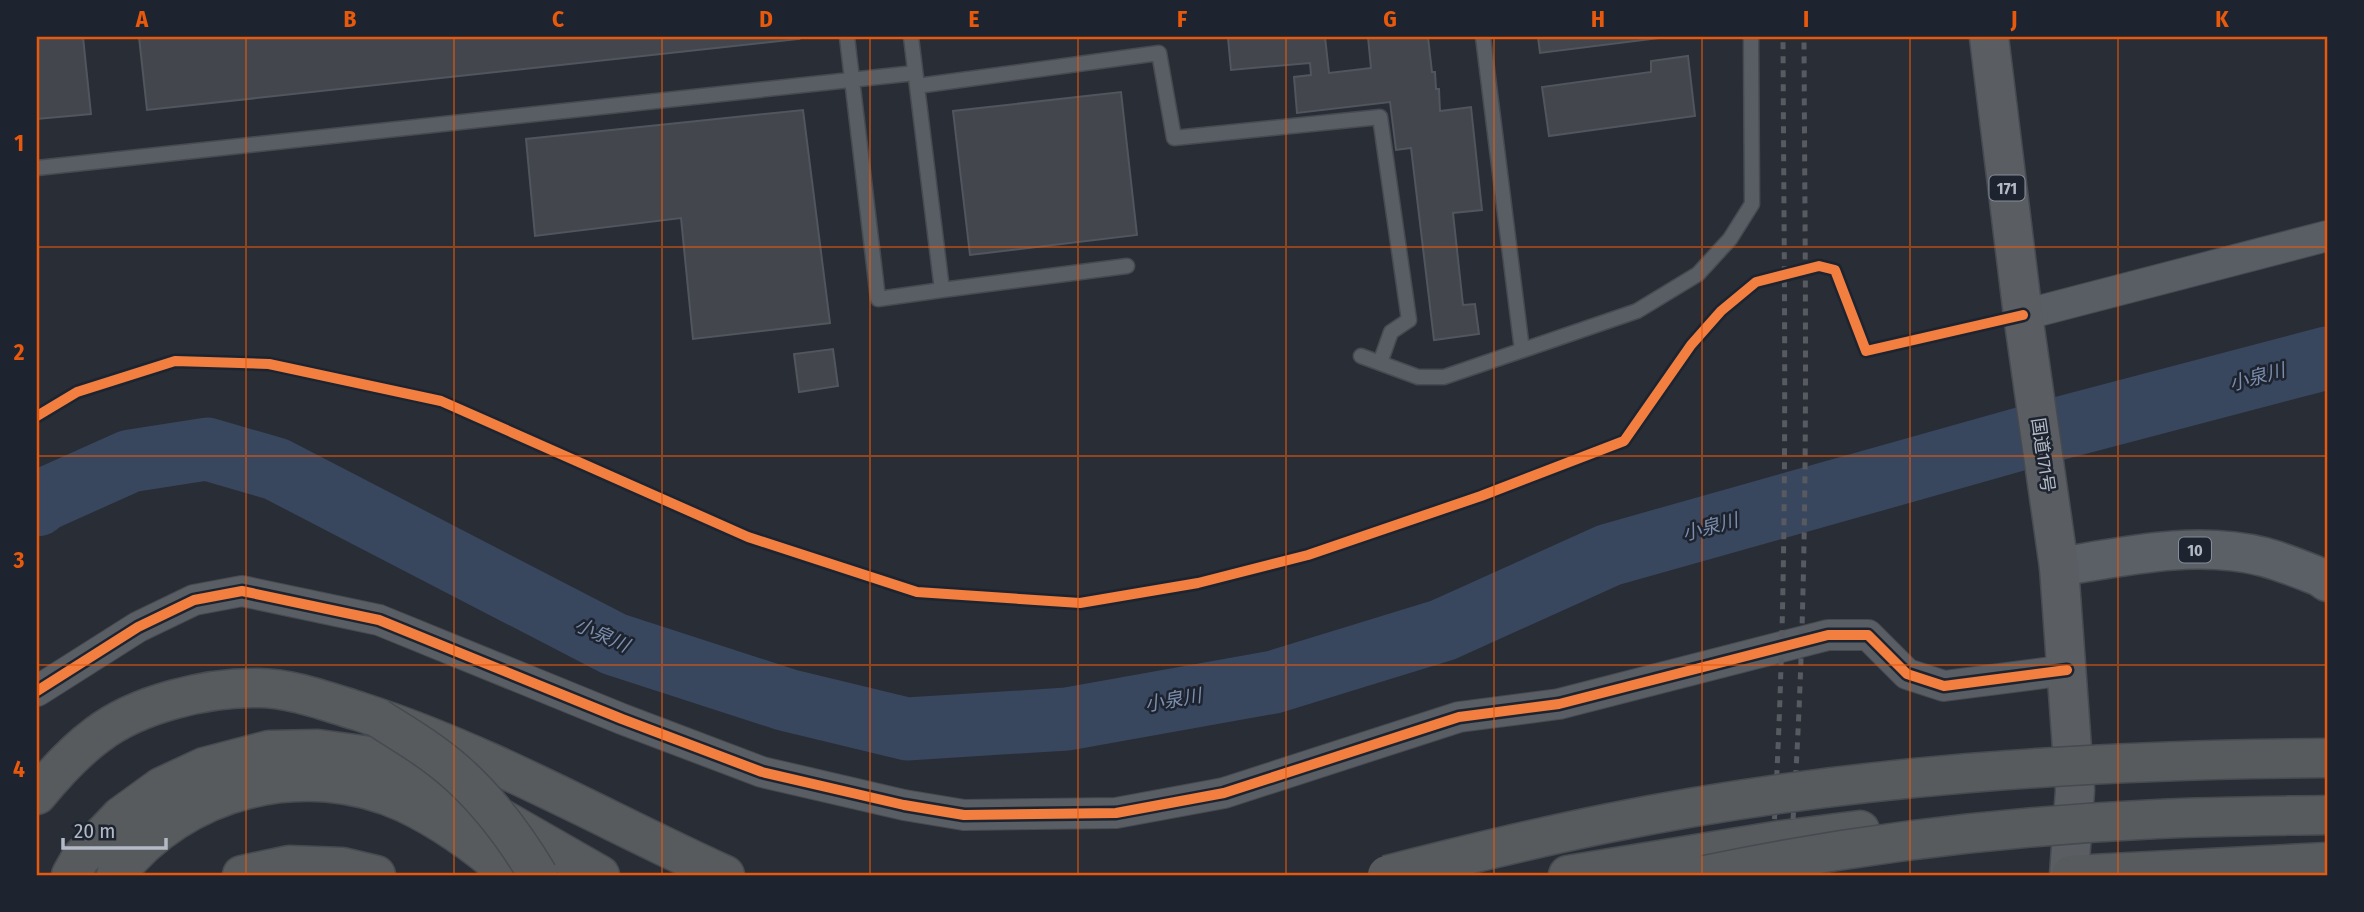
<svg xmlns="http://www.w3.org/2000/svg" width="2364" height="912" font-family="'Fira Sans Condensed','Noto Sans JP',sans-serif">
<style>
.lines{fill:none;stroke-linecap:round;stroke-linejoin:round}
.river{stroke:#38465e;stroke-width:63}
.building{fill:#43474d;stroke:#51555d;stroke-width:2}
.service-casing{stroke:#474a50;stroke-width:17}
.minor-casing{stroke:#474a50;stroke-width:32}
.primary-casing{stroke:#44484f;stroke-width:41}
.trunk-casing{stroke:#464a51;stroke-width:41}
.motorway-casing{stroke:#464a51;stroke-width:41}
.service{stroke:#595d64;stroke-width:14}
.minor{stroke:#595d64;stroke-width:30}
.primary{stroke:#5b5f66;stroke-width:38}
.trunk{stroke:#5a5d62;stroke-width:38}
.motorway{stroke:#585b5d;stroke-width:38}
.rail{stroke:#575b61;stroke-width:5;stroke-dasharray:7 7;stroke-linecap:butt}
.motorway-bridge-casing{stroke:#464a51;stroke-width:41;stroke-linecap:butt}
.motorway-bridge{stroke:#585b5d;stroke-width:38}
.cycleway-casing{stroke:#1d2430;stroke-width:15}
.cycleway{stroke:#f27e40;stroke-width:10}
.grid{fill:none;stroke:#e8590c;stroke-width:2;stroke-opacity:0.55}
.labels{text-anchor:middle;dominant-baseline:central;stroke-width:5;stroke-linejoin:round;paint-order:stroke}
.shield{fill:#1d2430;stroke:#868d99;stroke-width:2}
.shield-label{font-size:16px;font-weight:bold;fill:#b3bac6}
.street-label{font-size:18px;fill:#b3bac6;stroke:#1d2430}
.water-label{font-size:19px;font-style:italic;fill:#7c8eac;stroke:#1d2430}
.neatline{fill:none;stroke:#e8590c;stroke-width:2.5}
.grid-label{font-size:23px;text-anchor:middle;font-weight:bold;fill:#e8590c}
</style>
<rect width="100%" height="100%" fill="#292d35"/>
<g class="lines">
<!-- river -->
<path class="river" d="M 37,505 L 43,500 L 130,461 L 207,449 L 276,469 L 614,644 L 787,700 L 907,729 L 1067,719 L 1274,682 L 1443,630 L 1609,555 L 2038,434 L 2327,358"/>
</g>
<!-- building -->
<path class="building" d="M 37,37 L 83,37 L 91,114 L 37,119 Z
M 139,37 L 798,37 L 799,39 L 147,110 Z
M 1241,37 L 1325,37 L 1329,73 L 1371,68 L 1368,37 L 1428,37 L 1432,72 L 1435,72 L 1436,89 L 1439,89 L 1440,111 L 1471,107 L 1482,210 L 1453,213 L 1463,305 L 1475,304 L 1479,334 L 1434,340 L 1411,148 L 1396,150 L 1390,102 L 1297,113 L 1294,77 L 1311,75 L 1310,63 L 1231,70 L 1228,38 Z
M 1538,37 L 1667,37 L 1540,53 Z
M 1688,56 L 1695,116 L 1549,136 L 1542,87 L 1651,72 L 1651,61 Z
M 1121,92 L 1137,235 L 970,255 L 953,111 Z
M 803,110 L 830,323 L 693,339 L 681,218 L 535,236 L 526,139 Z
M 833,349 L 838,386 L 799,392 L 794,354 Z"/>
<g class="lines">
<!-- service casing -->
<g class="service-casing">
<path id="service" d="M 847,37 L 878,299 L 942,290 L 911,37
M 1483,37 L 1522,350
M 917,86 L 1159,53 L 1174,138 L 1380,117 L 1409,320 L 1391,332 L 1380,363
M 37,168 L 915,73
M 942,290 L 1127,266
M 1361,356 L 1418,377 L 1444,377 L 1637,311 L 1698,274 L 1730,239 L 1752,204 L 1751,37"/>
</g>
<!-- minor casing -->
<g class="minor-casing">
<path id="minor" d="M 2023,315 L 2327,236
M 37,691 L 138,627 L 194,600 L 242,591 L 379,620 L 622,719 L 762,772 L 904,805 L 964,815 L 1116,813 L 1224,793 L 1459,717 L 1559,704 L 1828,635 L 1868,635 L 1907,674 L 1944,686 L 2067,670"/>
</g>
<!-- primary casing -->
<g class="primary-casing">
<path id="primary" d="M 2059,567 C 2126,556 2196,540 2264,557 C 2283,562 2302,570 2320,577 L 2327,582"/>
</g>
<!-- trunk casing -->
<g class="trunk-casing">
<path id="trunk" d="M 1989,37 L 2023,315 L 2059,567 L 2075,790 L 2069,875"/>
</g>
<!-- motorway casing -->
<g class="motorway-casing">
<path id="motorway" d="M 37,795 C 55,773 74,752 97,735 C 137,704 207,687 258,688 C 292,688 328,702 361,712 C 488,753 604,820 725,875
M 71,875 L 80,859 L 121,816 L 161,787 L 204,767 L 269,750 L 318,749 L 378,757 L 436,781 L 600,875
M 116,875 C 182,788 305,757 405,803 C 443,821 480,848 511,875
M 242,875 L 289,865 L 342,867 L 376,875
M 1568,875 L 1781,840 L 1860,830
M 2071,875 L 2327,862"/>
</g>
<!-- service -->
<use href="#service" class="service"/>
<!-- minor -->
<use href="#minor" class="minor"/>
<!-- primary -->
<use href="#primary" class="primary"/>
<!-- trunk -->
<use href="#trunk" class="trunk"/>
<!-- motorway -->
<use href="#motorway" class="motorway"/>
<!-- rail -->
<path class="rail" d="M 1771,875 C 1790,596 1784,316 1783,37
M 1789,875 C 1811,596 1805,316 1804,37"/>
<!-- motorway-bridge casing -->
<g class="motorway-bridge-casing">
<path id="motorway-bridge" d="M 378,718 C 405,735 434,752 458,774 C 490,803 516,838 538,875
M 1387,875 C 1461,856 1535,838 1609,823 C 1845,775 2087,760 2327,758
M 1705,875 C 1853,844 2006,826 2158,819 C 2214,816 2271,816 2327,815"/>
</g>
<!-- motorway-bridge -->
<use href="#motorway-bridge" class="motorway-bridge"/>
<!-- cycleway casing -->
<g class="cycleway-casing">
<path id="cycleway" d="M 37,416 L 77,392 L 175,361 L 269,364 L 441,401 L 748,537 L 917,592 L 1080,603 L 1198,583 L 1308,555 L 1481,496 L 1624,441 L 1691,345 L 1721,311 L 1756,282 L 1819,266 L 1835,270 L 1866,351 L 2023,315
M 37,691 L 138,627 L 194,600 L 242,591 L 379,620 L 622,719 L 762,772 L 904,805 L 964,815 L 1116,813 L 1224,793 L 1459,717 L 1559,704 L 1828,635 L 1868,635 L 1907,674 L 1944,686 L 2067,670"/>
</g>
<!-- cycleway -->
<use href="#cycleway" class="cycleway"/>
</g>
<!-- grid -->
<path class="grid" d="M 246,37 L 246,875M 454,37 L 454,875M 662,37 L 662,875M 870,37 L 870,875M 1078,37 L 1078,875M 1286,37 L 1286,875M 1494,37 L 1494,875M 1702,37 L 1702,875M 1910,37 L 1910,875M 2118,37 L 2118,875M 37,247 L 2327,247M 37,456 L 2327,456M 37,665 L 2327,665"/>
<g class="labels">
<!-- shield labels -->
<g class="shield">
<rect x="1989.5" y="175.5" width="35" height="25" rx="5"/>
<rect x="2179" y="537.5" width="32" height="25" rx="5"/>
</g>
<g class="shield-label">
<text x="2007" y="188">171</text>
<text x="2195" y="550">10</text>
</g>
<!-- street labels -->
<g class="street-label">
<text transform="translate(2043 455) rotate(82)">国道171号</text>
</g>
<!-- water labels -->
<g class="water-label">
<text transform="translate(2257 377) rotate(-15)">小泉川</text>
<text transform="translate(1710 527) rotate(-15)">小泉川</text>
<text transform="translate(602 635) rotate(24)">小泉川</text>
<text transform="translate(1173 700) rotate(-10)">小泉川</text>
</g>
</g>
<!-- border -->
<rect width="2364" height="912" fill="none" stroke="#1d2430" stroke-width="77"/>
<!-- scale -->
<path d="M63 838v10h103v-10" fill="none" stroke="#b3bac6" stroke-width="3.5"/>
<text x="74" y="838" font-size="21" fill="#b3bac6" stroke="#1d2430" stroke-width="5" paint-order="stroke">20 m</text>
<rect x="38" y="38" width="2288" height="836" class="neatline"/>
<g class="grid-label">
<text x="142" y="27">A</text>
<text x="350" y="27">B</text>
<text x="558" y="27">C</text>
<text x="766" y="27">D</text>
<text x="974" y="27">E</text>
<text x="1182" y="27">F</text>
<text x="1390" y="27">G</text>
<text x="1598" y="27">H</text>
<text x="1806" y="27">I</text>
<text x="2014" y="27">J</text>
<text x="2222" y="27">K</text>
<text x="19" y="151">1</text>
<text x="19" y="360">2</text>
<text x="19" y="568">3</text>
<text x="19" y="777">4</text>
</g>
</svg>
